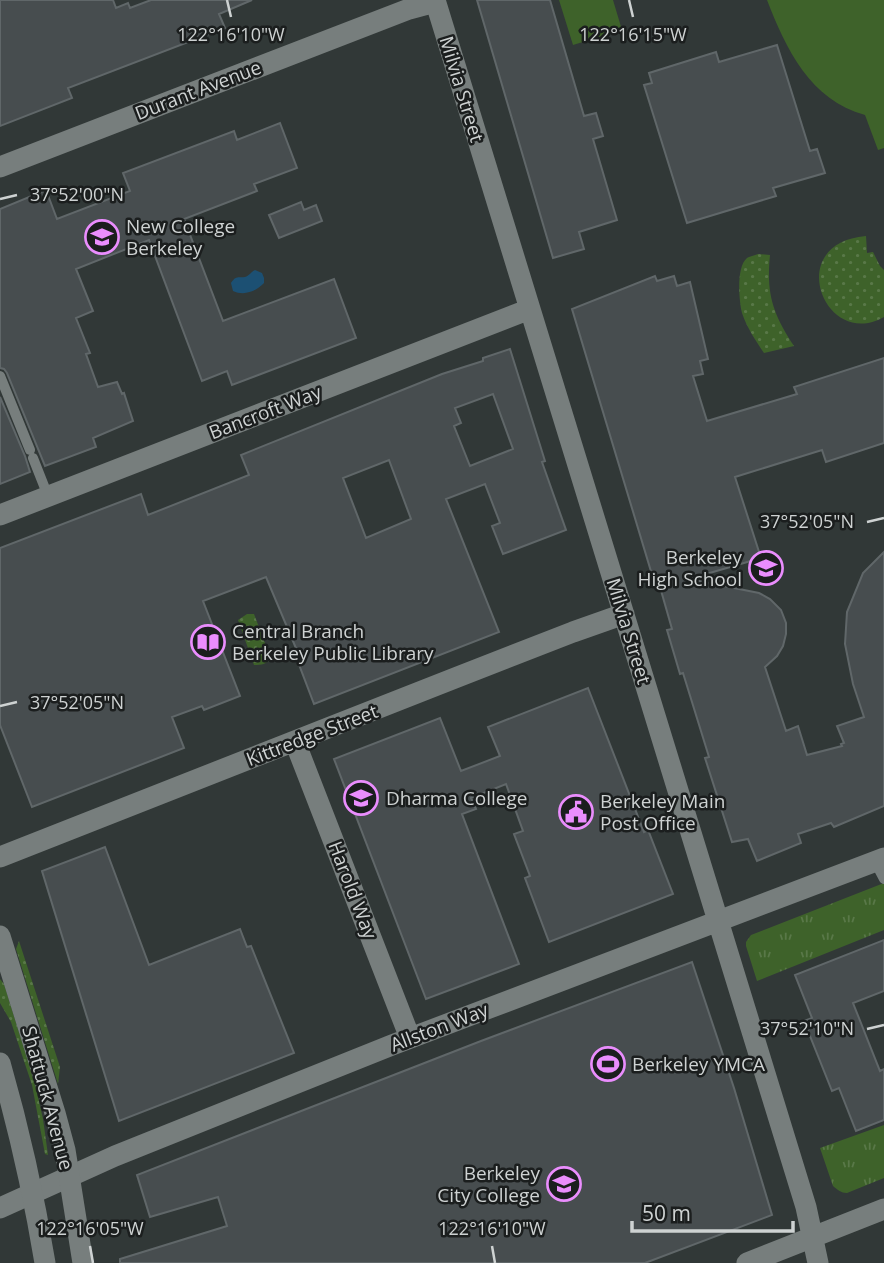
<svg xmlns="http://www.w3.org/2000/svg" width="884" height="1263" font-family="'Open Sans',sans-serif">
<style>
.grass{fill:url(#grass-dots)}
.park{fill:url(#park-tufts)}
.garden{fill:#3e622a}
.water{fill:#1c5073}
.building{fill:#474d4f;stroke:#606769;stroke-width:2;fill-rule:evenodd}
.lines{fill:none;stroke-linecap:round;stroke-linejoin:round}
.lane{stroke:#777e7d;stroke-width:10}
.street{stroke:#777e7d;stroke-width:21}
.secondary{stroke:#777e7d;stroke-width:21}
.ticks{fill:none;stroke:#ced2d2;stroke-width:2.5}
.labels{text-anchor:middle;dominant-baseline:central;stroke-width:5;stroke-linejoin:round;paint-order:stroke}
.street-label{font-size:19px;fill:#ced2d2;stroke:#1b1e1e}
.poi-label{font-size:19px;fill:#ced2d2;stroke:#1b1e1e;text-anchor:start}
.ticks-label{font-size:18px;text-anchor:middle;fill:#ced2d2;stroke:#1b1e1e;stroke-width:5;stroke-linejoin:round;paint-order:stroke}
</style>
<defs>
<pattern id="grass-dots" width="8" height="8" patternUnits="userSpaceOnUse" patternTransform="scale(1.75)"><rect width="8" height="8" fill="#3e622a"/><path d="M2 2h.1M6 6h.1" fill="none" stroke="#597848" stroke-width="1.8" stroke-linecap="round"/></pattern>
<pattern id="park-tufts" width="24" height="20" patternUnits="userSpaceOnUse" patternTransform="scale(1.75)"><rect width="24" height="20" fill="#3e622a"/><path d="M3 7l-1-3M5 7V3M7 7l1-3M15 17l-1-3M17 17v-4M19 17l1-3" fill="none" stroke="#597848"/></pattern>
</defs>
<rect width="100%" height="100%" fill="#313837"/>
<!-- grass -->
<path class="grass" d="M 866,236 L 867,253 L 873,252 L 880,266 L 884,270 L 884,317 C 825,351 782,243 866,236 Z
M 758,254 L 770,255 C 766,294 773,314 794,346 L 764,353 C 756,341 747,328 742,313 C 739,301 736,267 747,258 C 749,257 755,255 758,254 Z
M 247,614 L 254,614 L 271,659 C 266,664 262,665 254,665 L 238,620 Z
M 19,941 L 60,1067 L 58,1084 L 16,949 Z
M 0,979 L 4,984 L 35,1084 L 43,1119 L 48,1155 L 45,1154 L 32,1085 L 11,1022 L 0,1003 Z"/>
<!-- park -->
<path class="park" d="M 884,883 L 884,930 L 757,981 L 746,946 L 746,942 L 751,935 Z
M 884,1125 L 884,1178 L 847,1193 C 841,1193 838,1190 833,1186 L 820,1148 Z"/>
<!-- garden -->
<path class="garden" d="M 559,0 L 613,0 L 622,30 L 573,45 Z
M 767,0 L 884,0 L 884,148 L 878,150 L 865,115 C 810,100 786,49 767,0 Z"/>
<!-- water -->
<path class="water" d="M 255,270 L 262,273 L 264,278 L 264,283 C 255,292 244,296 233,291 L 231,283 C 236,275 238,278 245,277 C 249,276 251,272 255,270 Z"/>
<!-- building -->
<path class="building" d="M 0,0 L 113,0 L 116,8 L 128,3 L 130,8 L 151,0 L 252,0 L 219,14 L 225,28 L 68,88 L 72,98 L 0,126 Z
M 477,0 L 550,0 L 584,116 L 596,113 L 603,136 L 593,139 L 617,220 L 579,232 L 584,249 L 553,258 Z
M 777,45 L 810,151 L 817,149 L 825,173 L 773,188 L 776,196 L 687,223 L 644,85 L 652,83 L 649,73 L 716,52 L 719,62 Z
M 280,123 L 297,168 L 254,184 L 257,191 L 184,219 L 223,321 L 334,279 L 356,338 L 232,385 L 227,371 L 202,381 L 149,240 L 76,269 L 93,311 L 76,318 L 90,353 L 86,354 L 98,387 L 117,382 L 122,394 L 124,393 L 133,421 L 93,438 L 96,447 L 45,466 L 7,373 L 4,369 L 0,368 L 0,209 L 46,190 L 57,219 L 130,191 L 123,173 L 234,131 L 237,140 Z
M 301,202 L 304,210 L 316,205 L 322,221 L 279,238 L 269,215 Z
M 655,276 L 657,281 L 674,276 L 677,286 L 690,282 L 708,359 L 700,361 L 703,374 L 693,376 L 707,421 L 797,394 L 794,387 L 884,358 L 884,443 L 826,462 L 822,450 L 735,477 L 761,558 L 689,579 L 759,593 L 770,599 L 781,610 L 786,623 L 786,634 L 783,646 L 777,656 L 765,667 L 786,731 L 798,726 L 807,755 L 842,746 L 841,744 L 844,743 L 837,726 L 864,717 L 853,684 L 845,644 L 847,612 L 863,573 L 884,552 L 884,806 L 834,827 L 831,823 L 798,834 L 801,843 L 757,861 L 748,839 L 732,842 L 705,758 L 709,757 L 683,673 L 680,674 L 667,630 L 672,629 L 660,587 L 656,588 L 572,309 Z
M 510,349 L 545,461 L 542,462 L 566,530 L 503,554 L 492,526 L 500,523 L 485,484 L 446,499 L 499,632 L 314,704 L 295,654 L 298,653 L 266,577 L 203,601 L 240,696 L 204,710 L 202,706 L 172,717 L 184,748 L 32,807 L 0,725 L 0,548 L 141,494 L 148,515 L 249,475 L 241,455 L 442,374 L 483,361 L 483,358 ZM 493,394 L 513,449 L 470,466 L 454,426 L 461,423 L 455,408 ZM 389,460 L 411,519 L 366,538 L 343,478 Z
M 0,397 L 25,456 L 30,472 L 0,484 Z
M 588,688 L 644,832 L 648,830 L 673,894 L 549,942 L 525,878 L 530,876 L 514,834 L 523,831 L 506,784 L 471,798 L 476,809 L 462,814 L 519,964 L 426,999 L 334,759 L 440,718 L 461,771 L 500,756 L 488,727 Z
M 105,847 L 149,965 L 240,929 L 247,947 L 251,946 L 294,1053 L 119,1121 L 42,871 Z
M 884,940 L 884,991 L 853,1003 L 880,1071 L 884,1069 L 884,1120 L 856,1131 L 839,1088 L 832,1091 L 804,1021 L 812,1018 L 795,975 Z
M 692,962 L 734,1088 L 772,1215 L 645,1263 L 120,1263 L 120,1259 L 227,1226 L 218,1197 L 150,1217 L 137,1175 L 481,1041 Z"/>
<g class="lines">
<!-- lane -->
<path class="lane" d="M 0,376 L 30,450
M 33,458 L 48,496
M 875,862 L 884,879"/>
<!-- street -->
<path class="street" d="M 435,0 L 806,1207 L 818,1263
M 0,167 L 409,9 L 435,2
M 0,515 L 530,309
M 295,742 L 410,1038
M 0,857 L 455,678 L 573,632 L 624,614
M 0,1208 L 115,1156 L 392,1045 L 884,858
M 747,1263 L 884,1209"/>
<!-- secondary -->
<path class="secondary" d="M 0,936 L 55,1113 L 65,1150 L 83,1263
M 0,1063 C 19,1129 34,1196 45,1263"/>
</g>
<!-- ticks -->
<path class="ticks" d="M 227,0 L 231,17M 629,0 L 633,17M 0,199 L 17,195M 867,522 L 884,518M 0,706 L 17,702M 867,1029 L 884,1025M 90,1246 L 93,1263M 492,1246 L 495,1263"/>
<!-- icons -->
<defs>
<g id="university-ring" transform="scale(1.75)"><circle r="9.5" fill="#1b1e1e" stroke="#ea8dfd" stroke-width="1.5"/><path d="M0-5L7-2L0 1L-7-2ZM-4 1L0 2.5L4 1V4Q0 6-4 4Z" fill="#ea8dfd"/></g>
<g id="school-ring" transform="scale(1.75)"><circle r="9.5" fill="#1b1e1e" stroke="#ea8dfd" stroke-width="1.5"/><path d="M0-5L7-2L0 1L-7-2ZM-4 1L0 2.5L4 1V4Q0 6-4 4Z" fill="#ea8dfd"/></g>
<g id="library-ring" transform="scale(1.75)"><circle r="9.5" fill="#1b1e1e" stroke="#ea8dfd" stroke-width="1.5"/><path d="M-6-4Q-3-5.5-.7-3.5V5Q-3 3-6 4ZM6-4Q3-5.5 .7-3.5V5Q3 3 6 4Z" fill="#ea8dfd"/></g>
<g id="civic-ring" transform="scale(1.75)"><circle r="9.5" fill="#1b1e1e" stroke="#ea8dfd" stroke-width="1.5"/><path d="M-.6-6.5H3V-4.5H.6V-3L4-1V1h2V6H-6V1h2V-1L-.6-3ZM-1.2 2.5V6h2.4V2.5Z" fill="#ea8dfd"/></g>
<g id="stadium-ring" transform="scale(1.75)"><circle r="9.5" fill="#1b1e1e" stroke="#ea8dfd" stroke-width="1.5"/><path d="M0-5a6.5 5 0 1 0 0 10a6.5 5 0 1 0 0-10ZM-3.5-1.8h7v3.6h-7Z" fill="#ea8dfd"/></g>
</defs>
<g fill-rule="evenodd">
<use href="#university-ring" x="102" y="237"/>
<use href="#school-ring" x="766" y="568"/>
<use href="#library-ring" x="208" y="642"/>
<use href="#university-ring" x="361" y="798"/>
<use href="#civic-ring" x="576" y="812"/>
<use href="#stadium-ring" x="608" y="1064"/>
<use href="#university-ring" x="564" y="1184"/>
</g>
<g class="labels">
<!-- street labels -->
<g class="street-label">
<text transform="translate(462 89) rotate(73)">Milvia Street</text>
<text transform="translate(198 90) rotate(-21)">Durant Avenue</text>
<text transform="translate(265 412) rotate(-21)">Bancroft Way</text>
<text transform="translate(629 631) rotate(73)">Milvia Street</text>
<text transform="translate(312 735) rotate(-21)">Kittredge Street</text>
<text transform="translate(353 890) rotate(69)">Harold Way</text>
<text transform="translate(439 1027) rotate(-21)">Allston Way</text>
<text transform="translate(48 1098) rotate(75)">Shattuck Avenue</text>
</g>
<!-- poi labels -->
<g class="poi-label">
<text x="126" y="226">New College<tspan x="126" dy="22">Berkeley</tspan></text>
<text x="742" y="557" text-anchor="end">Berkeley<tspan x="742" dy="22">High School</tspan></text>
<text x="232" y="631">Central Branch<tspan x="232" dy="22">Berkeley Public Library</tspan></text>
<text x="386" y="798">Dharma College</text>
<text x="600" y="801">Berkeley Main<tspan x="600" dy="22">Post Office</tspan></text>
<text x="632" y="1064">Berkeley YMCA</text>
<text x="540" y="1173" text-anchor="end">Berkeley<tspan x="540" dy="22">City College</tspan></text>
</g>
</g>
<g class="ticks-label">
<text x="231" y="41">122°16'10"W</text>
<text x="633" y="41">122°16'15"W</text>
<text x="77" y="201">37°52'00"N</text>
<text x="807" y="528">37°52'05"N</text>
<text x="77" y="709">37°52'05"N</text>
<text x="807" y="1035">37°52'10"N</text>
<text x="90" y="1235">122°16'05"W</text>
<text x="492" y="1235">122°16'10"W</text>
</g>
<!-- scale -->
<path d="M632 1221v10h161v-10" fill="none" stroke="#ced2d2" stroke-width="3.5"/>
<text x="642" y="1221" font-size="21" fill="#ced2d2" stroke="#1b1e1e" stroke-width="5" paint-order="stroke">50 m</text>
</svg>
